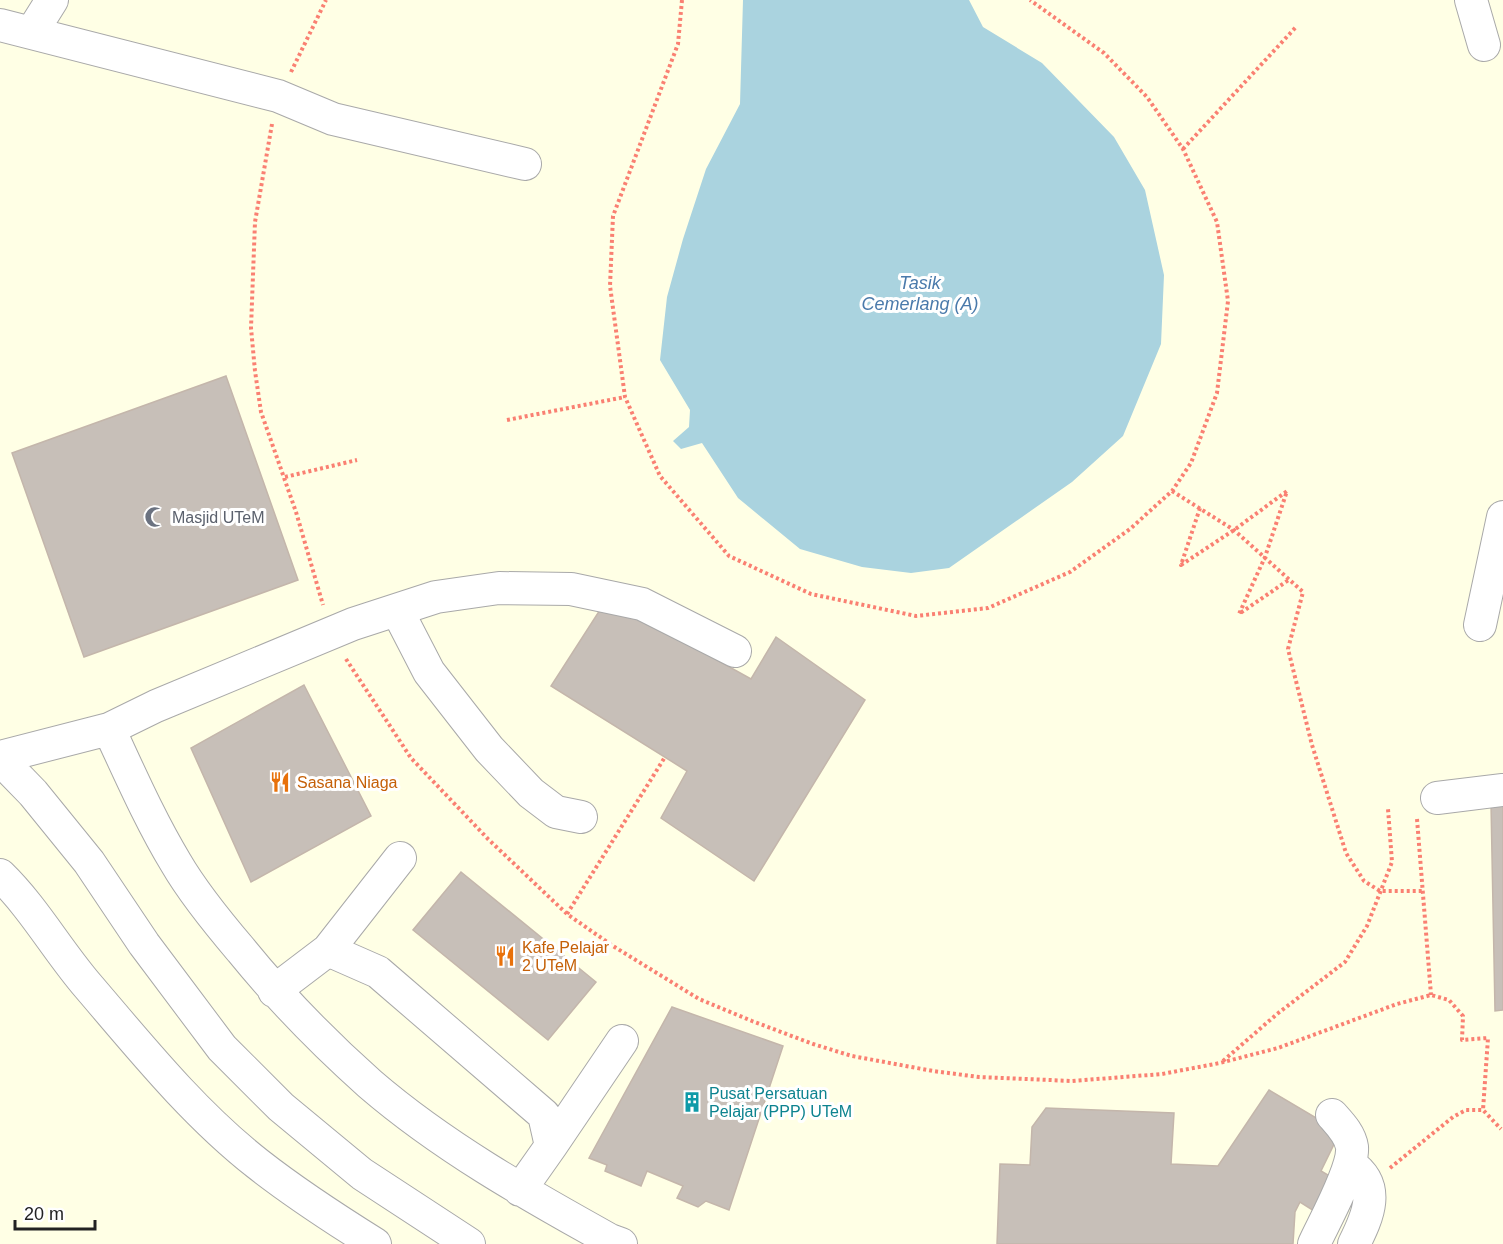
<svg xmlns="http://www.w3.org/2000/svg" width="1503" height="1244" font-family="Helvetica,sans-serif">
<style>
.education{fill:#ffffe5}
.water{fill:#aad3df}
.building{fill:#c7bfb8;stroke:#c4b6ab;stroke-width:1.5}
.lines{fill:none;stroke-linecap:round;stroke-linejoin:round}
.minor-casing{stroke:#a9a9a9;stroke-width:34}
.path{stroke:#fa8072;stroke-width:4;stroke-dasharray:3 3;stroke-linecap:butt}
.minor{stroke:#fff;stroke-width:32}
.labels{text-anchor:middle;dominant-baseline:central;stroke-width:6;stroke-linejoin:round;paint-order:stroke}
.worship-label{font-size:16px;fill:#5b616d;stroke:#fff;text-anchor:start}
.food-label{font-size:16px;fill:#c56008;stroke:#fff;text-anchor:start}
.culture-label{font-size:16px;fill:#0d838f;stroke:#fff;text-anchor:start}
.water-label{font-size:18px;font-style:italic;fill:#4a7aab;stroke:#fff}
</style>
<rect width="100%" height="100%" fill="#f2efe9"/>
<!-- education -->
<path class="education" d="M 0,0 L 1503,0 L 1503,1244 L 0,1244 Z"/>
<!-- water -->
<path class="water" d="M 743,0 L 969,0 L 983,27 L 1042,63 L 1114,137 L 1145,190 L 1164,275 L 1161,344 L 1123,436 L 1072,482 L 949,568 L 911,573 L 862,567 L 800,549 L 738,498 L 702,443 L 681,449 L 673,441 L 689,427 L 690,410 L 660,360 L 667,297 L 683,239 L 706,169 L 740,104 Z"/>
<!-- building -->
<path class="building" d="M 226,376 L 298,580 L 84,657 L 12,453 Z
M 607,599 L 751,679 L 776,637 L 865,700 L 754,881 L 661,818 L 687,771 L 551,686 Z
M 304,685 L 371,816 L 251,882 L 191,748 Z
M 1503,803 L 1503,1010 L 1495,1011 L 1491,804 Z
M 461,872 L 596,982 L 548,1040 L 413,930 Z
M 672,1007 L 783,1046 L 729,1210 L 706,1201 L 698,1207 L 677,1198 L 683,1186 L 647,1171 L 641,1186 L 605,1171 L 607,1165 L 589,1158 Z
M 1269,1090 L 1340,1132 L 1321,1171 L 1333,1178 L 1314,1211 L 1300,1202 L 1295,1212 L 1293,1244 L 997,1244 L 1000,1164 L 1030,1165 L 1032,1127 L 1046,1108 L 1174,1113 L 1171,1164 L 1218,1166 Z"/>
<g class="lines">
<!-- minor casing -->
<g class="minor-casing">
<path id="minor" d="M 1471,0 L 1484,45
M 0,25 L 278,96 L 333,119 L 525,164
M 32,32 L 52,0
M 397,610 L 429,672 L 489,749 L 531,793 L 556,812 L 581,817
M 1480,625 L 1503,517
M 109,729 C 130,774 150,820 176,863 C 194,894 218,923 241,950 C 280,998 324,1043 370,1084 C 442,1146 527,1194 610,1240 L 621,1244
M 0,757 L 109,729 L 156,706 L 353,624 L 436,597 L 499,588 L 571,589 L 642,604 L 735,651
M 0,759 L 33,793 L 89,862 L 144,944 L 222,1048 L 281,1107 L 362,1174 L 469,1244
M 1437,798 L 1503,790
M 0,875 C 34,908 57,950 88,986 C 141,1048 194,1114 258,1164 C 295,1193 335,1219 375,1244
M 328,950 L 400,858
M 274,991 L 328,950 L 378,972 L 544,1115 L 551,1146 L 520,1190
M 551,1146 L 622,1041
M 1350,1164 C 1382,1186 1368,1216 1354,1244
M 1314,1244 C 1324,1222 1354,1169 1352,1147 C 1350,1134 1340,1124 1332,1115"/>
</g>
<!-- path -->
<path class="path" d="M 682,0 L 678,44 L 613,216 L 610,286 L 625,397 L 660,476 L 729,556 L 811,594 L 916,616 L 988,608 L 1070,572 L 1130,529 L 1172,491 L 1191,463 L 1217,393 L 1228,301 L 1217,222 L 1183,149 L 1147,97 L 1104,53 L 1030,0
M 291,72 L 326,0
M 272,124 L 255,222 L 251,328 L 255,371 L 261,412 L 296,512 L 323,605
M 1183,149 L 1296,27
M 507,420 L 625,397
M 285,477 L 357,460
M 1172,491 L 1234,530 L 1303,592 L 1288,649 L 1312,745 L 1346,853 L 1364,881 L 1380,891 L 1423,891
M 1200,508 L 1181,565 L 1234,530 L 1287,491 L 1265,557 L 1239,614 L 1290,579
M 346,659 L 411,758 L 488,839 L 567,914 L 613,946 L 699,999 L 752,1021 L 813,1044 L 852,1056 L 933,1071 L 979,1077 L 1072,1081 L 1162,1074 L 1220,1063 L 1278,1048 L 1397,1004 L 1431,995 L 1449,1000 L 1463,1016 L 1462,1040 L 1488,1038 L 1483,1110 L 1501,1129
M 1417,819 L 1431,995
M 567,914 L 665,757
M 1223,1061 L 1277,1014 L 1345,962 L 1367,926 L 1392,862 L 1388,809
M 1390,1168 L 1453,1117 L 1466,1110 L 1483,1110"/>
<!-- minor -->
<use href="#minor" class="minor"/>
</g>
<!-- icons -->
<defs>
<g id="mosque-bare" transform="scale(1.62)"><path d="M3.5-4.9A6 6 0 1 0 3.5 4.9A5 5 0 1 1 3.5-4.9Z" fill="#6b7280" stroke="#fff" stroke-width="2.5" paint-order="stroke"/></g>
<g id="restaurant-bare" transform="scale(1.62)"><path d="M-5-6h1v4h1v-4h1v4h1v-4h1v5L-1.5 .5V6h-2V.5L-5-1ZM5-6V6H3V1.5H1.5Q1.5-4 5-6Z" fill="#e8710a" stroke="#fff" stroke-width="2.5" paint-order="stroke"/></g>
<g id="building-bare" transform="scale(1.62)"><path d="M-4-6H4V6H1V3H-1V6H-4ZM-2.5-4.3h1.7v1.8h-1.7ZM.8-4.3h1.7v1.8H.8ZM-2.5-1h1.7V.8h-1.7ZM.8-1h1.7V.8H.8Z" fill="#0f9aa8" stroke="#fff" stroke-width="2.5" paint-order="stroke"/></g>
</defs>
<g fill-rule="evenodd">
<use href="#mosque-bare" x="155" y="517"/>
<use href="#restaurant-bare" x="280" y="782"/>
<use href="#restaurant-bare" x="505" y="956"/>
<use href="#building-bare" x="692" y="1102"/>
</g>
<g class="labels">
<!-- worship labels -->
<g class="worship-label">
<text x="172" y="517">Masjid UTeM</text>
</g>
<!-- food labels -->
<g class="food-label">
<text x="297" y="782">Sasana Niaga</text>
<text x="522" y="947">Kafe Pelajar<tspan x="522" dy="18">2 UTeM</tspan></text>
</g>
<!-- culture labels -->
<g class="culture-label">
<text x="709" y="1093">Pusat Persatuan<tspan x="709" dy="18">Pelajar (PPP) UTeM</tspan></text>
</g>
<!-- water labels -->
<g class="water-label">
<text x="920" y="283">Tasik<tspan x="920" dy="21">Cemerlang (A)</tspan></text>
</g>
</g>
<!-- scale -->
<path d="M15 1220v9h80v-9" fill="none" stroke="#222222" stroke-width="3"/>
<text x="24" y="1220" font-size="18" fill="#222222" stroke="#ffffff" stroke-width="4.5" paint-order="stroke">20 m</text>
</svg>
